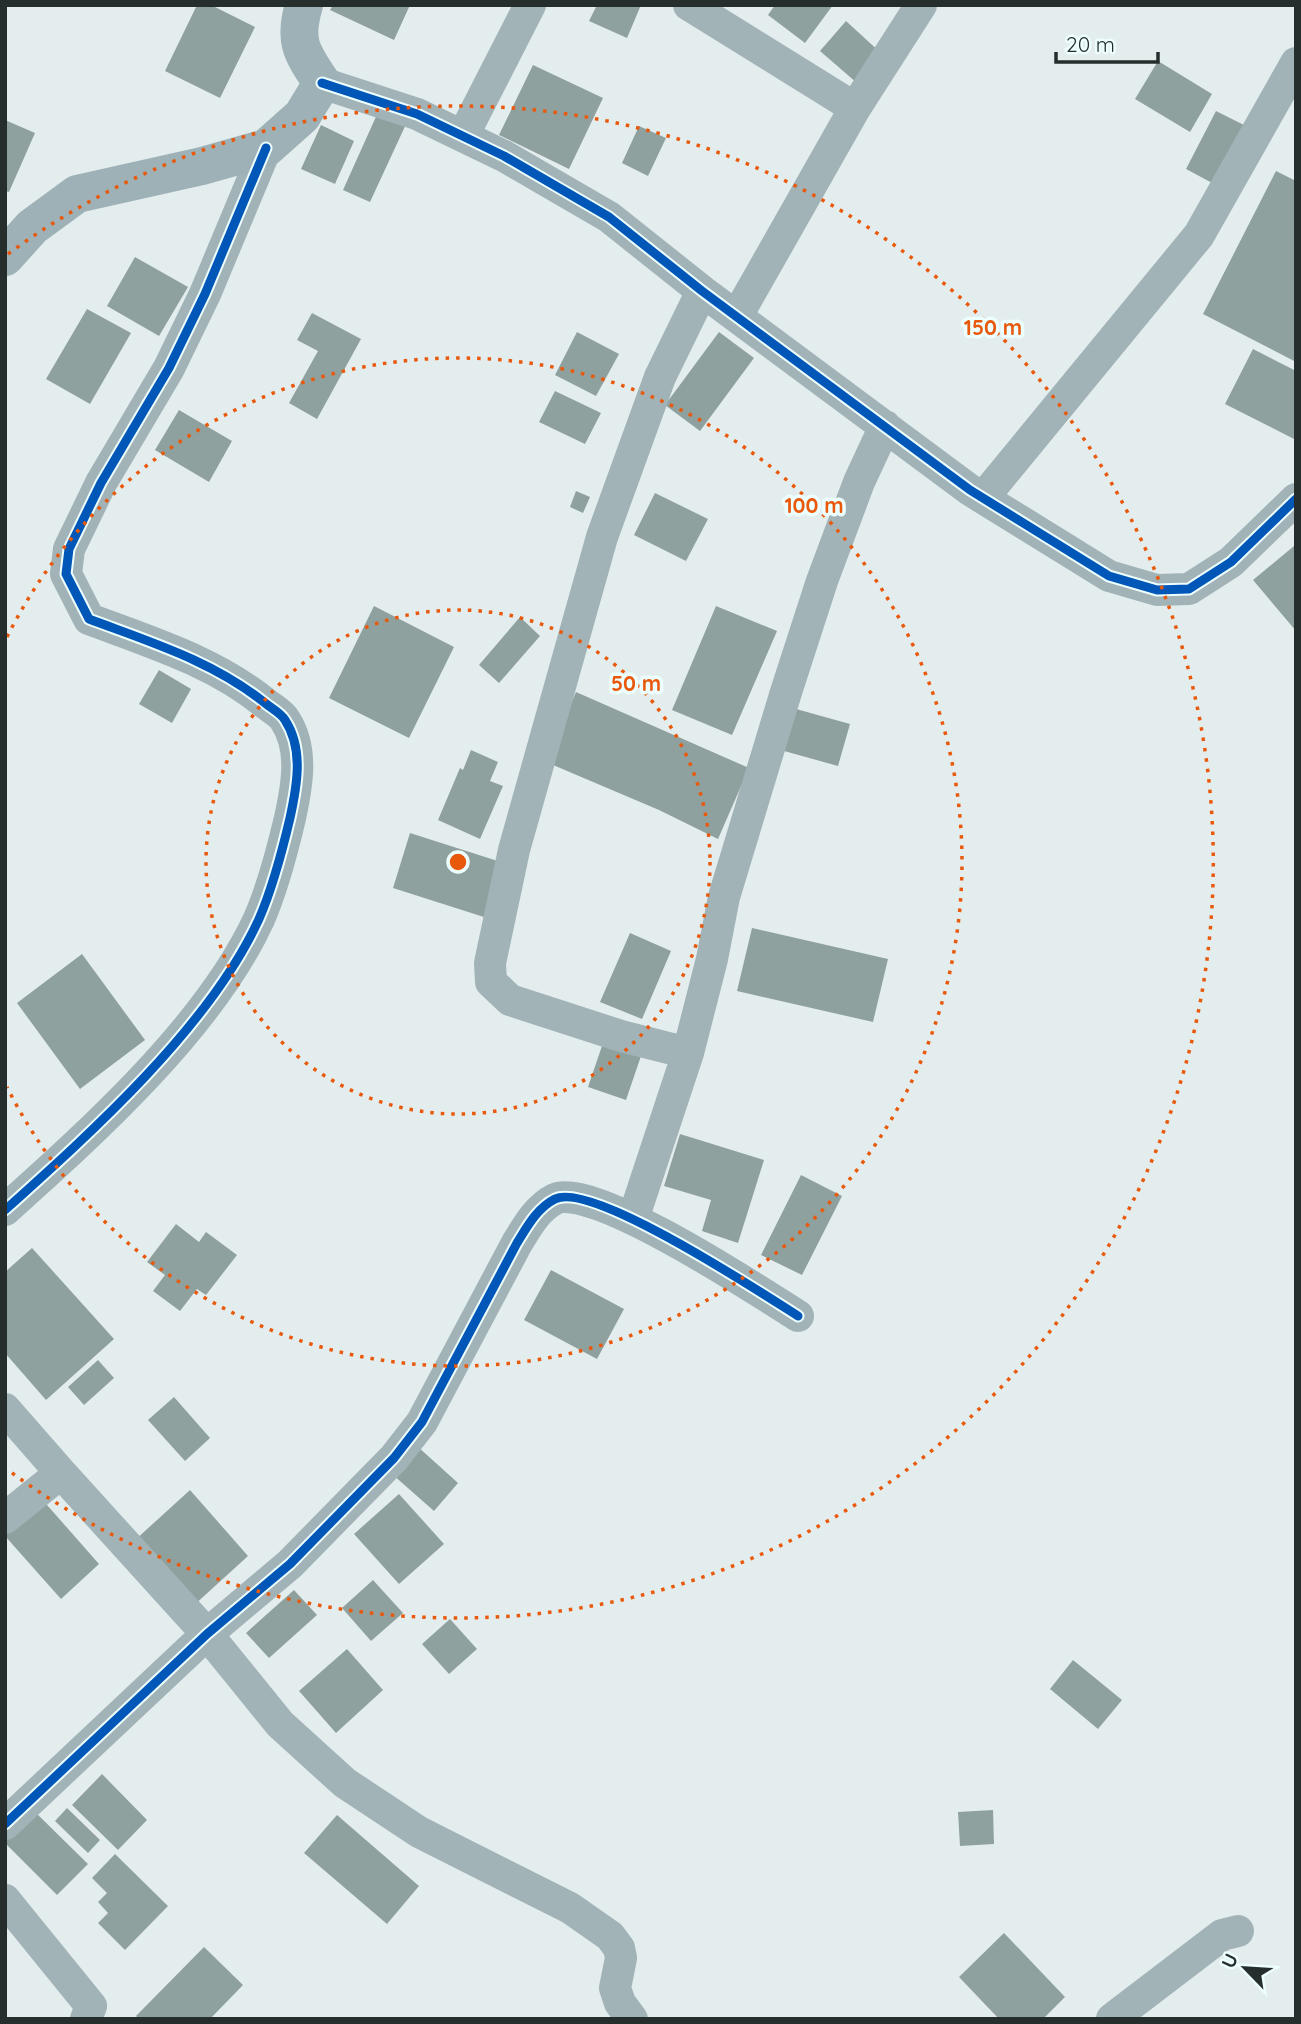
<svg xmlns="http://www.w3.org/2000/svg" width="1301" height="2024" font-family="Quicksand,sans-serif">
<style>
.building{fill:#8fa19e}
.lines{fill:none;stroke-linecap:round;stroke-linejoin:round}
.street{stroke:#a2b3b8;stroke-width:32}
.secondary{stroke:#9db1b6;stroke-width:38}
.cycleway-casing{stroke:#edfefe;stroke-width:13}
.cycleway{stroke:#0057b8;stroke-width:9}
.ring{fill:none;stroke:#e8590c;stroke-width:3.5;stroke-dasharray:3.5 7}
.centre{fill:#e8590c;stroke:#edfefe;stroke-width:3.5}
.ring-label{font-size:21px;text-anchor:middle;font-weight:bold;fill:#e8590c;stroke:#edfefe;stroke-width:7;stroke-linejoin:round;paint-order:stroke}
</style>
<rect width="100%" height="100%" fill="#e4eded"/>
<!-- building -->
<path class="building" d="M 197,5 L 211,5 L 255,27 L 220,98 L 165,71 Z
M 333,5 L 410,5 L 394,40 L 330,10 Z
M 597,5 L 641,5 L 627,38 L 589,21 Z
M 775,5 L 833,5 L 805,43 L 768,15 Z
M 846,21 L 882,54 L 857,83 L 820,51 Z
M 1158,61 L 1212,94 L 1190,132 L 1135,99 Z
M 533,65 L 603,98 L 569,169 L 499,135 Z
M 379,110 L 407,122 L 370,202 L 343,190 Z
M 1216,111 L 1246,126 L 1216,185 L 1186,169 Z
M 5,120 L 35,133 L 9,192 L 5,191 Z
M 321,125 L 354,141 L 335,184 L 301,169 Z
M 639,126 L 666,138 L 648,176 L 622,163 Z
M 1276,171 L 1296,181 L 1296,362 L 1203,314 Z
M 135,257 L 188,287 L 159,336 L 107,306 Z
M 87,309 L 131,333 L 90,404 L 46,379 Z
M 312,313 L 361,339 L 317,419 L 289,403 L 318,351 L 297,340 Z
M 577,332 L 619,354 L 596,396 L 555,375 Z
M 719,332 L 754,358 L 700,431 L 665,405 Z
M 1253,349 L 1296,371 L 1296,440 L 1225,404 Z
M 555,391 L 601,413 L 585,444 L 539,422 Z
M 179,410 L 232,441 L 209,482 L 155,450 Z
M 576,491 L 590,497 L 583,513 L 570,507 Z
M 655,493 L 708,519 L 686,561 L 634,535 Z
M 1294,546 L 1296,548 L 1296,631 L 1253,580 Z
M 374,606 L 454,647 L 409,738 L 329,698 Z
M 716,606 L 777,631 L 732,735 L 672,710 Z
M 520,617 L 540,636 L 499,683 L 479,665 Z
M 159,670 L 191,689 L 172,723 L 139,704 Z
M 576,692 L 749,768 L 718,839 L 659,810 L 546,762 Z
M 789,707 L 850,724 L 838,766 L 777,749 Z
M 471,750 L 498,762 L 490,781 L 503,786 L 480,839 L 438,820 L 460,768 L 463,770 Z
M 410,833 L 504,863 L 487,918 L 393,888 Z
M 752,928 L 888,959 L 873,1022 L 737,991 Z
M 630,933 L 671,951 L 642,1019 L 600,1002 Z
M 82,954 L 145,1040 L 80,1089 L 17,1003 Z
M 603,1043 L 641,1056 L 626,1100 L 588,1087 Z
M 680,1134 L 764,1160 L 738,1243 L 702,1231 L 711,1200 L 664,1186 Z
M 801,1175 L 842,1196 L 802,1275 L 761,1255 Z
M 176,1224 L 199,1242 L 206,1232 L 237,1255 L 206,1295 L 197,1289 L 180,1311 L 153,1291 L 165,1275 L 147,1262 Z
M 32,1248 L 114,1339 L 46,1400 L 5,1353 L 5,1272 Z
M 551,1270 L 624,1309 L 597,1359 L 524,1320 Z
M 98,1360 L 114,1378 L 84,1405 L 68,1387 Z
M 174,1397 L 210,1438 L 185,1461 L 148,1420 Z
M 417,1446 L 458,1483 L 434,1511 L 392,1474 Z
M 190,1490 L 248,1556 L 192,1607 L 134,1541 Z
M 399,1494 L 444,1544 L 399,1584 L 354,1534 Z
M 40,1497 L 99,1564 L 61,1599 L 5,1536 L 5,1527 Z
M 373,1580 L 403,1613 L 371,1641 L 342,1608 Z
M 294,1590 L 317,1615 L 269,1658 L 246,1633 Z
M 450,1619 L 477,1649 L 449,1674 L 422,1644 Z
M 347,1649 L 383,1690 L 336,1733 L 299,1691 Z
M 1073,1660 L 1122,1700 L 1098,1729 L 1050,1689 Z
M 102,1774 L 147,1820 L 118,1850 L 72,1805 Z
M 67,1808 L 100,1840 L 88,1853 L 55,1821 Z
M 33,1810 L 88,1864 L 57,1895 L 5,1843 L 5,1838 Z
M 993,1810 L 994,1844 L 960,1846 L 958,1812 Z
M 337,1815 L 419,1886 L 387,1924 L 304,1853 Z
M 115,1854 L 168,1906 L 125,1950 L 98,1923 L 108,1913 L 98,1902 L 107,1893 L 92,1878 Z
M 1004,1933 L 1065,1997 L 1043,2019 L 999,2019 L 959,1977 Z
M 204,1947 L 243,1985 L 210,2019 L 139,2019 L 136,2016 Z"/>
<g class="lines">
<!-- street -->
<path class="street" d="M 689,5 L 855,108
M 322,83 L 417,114 L 504,156 L 609,217 L 702,291 L 970,490 L 1109,576 L 1157,590 L 1189,589 L 1231,562 L 1296,499
M 463,136 L 530,5
M 737,316 L 855,108 L 921,5
M 983,498 L 1199,235 L 1296,63
M 688,1053 L 621,1036 L 510,1000 L 491,982 L 490,963 L 514,850 L 602,537 L 660,377 L 702,291
M 5,1210 C 92,1132 210,1026 259,919 C 273,887 282,852 290,818 C 297,786 304,749 285,720 C 281,713 271,708 265,703 C 213,661 150,642 89,619 L 66,574 L 69,549 L 101,483 L 169,368 L 205,294 L 266,148
M 633,1219 L 688,1053 L 712,959 L 724,897 L 786,692 L 822,581 L 859,482 L 885,426
M 5,1409 L 61,1473
M 5,1518 L 61,1473 L 207,1634 L 280,1724 L 345,1783 L 419,1832 L 570,1908 L 610,1936 L 619,1948 L 621,1958 L 615,1988 L 620,2003 L 632,2019
M 5,1824 L 207,1634 L 290,1564 L 394,1458 L 422,1422 L 517,1243 C 527,1227 537,1208 555,1199 C 592,1181 760,1292 798,1316
M 5,1900 L 91,2006 L 86,2019
M 1112,2019 L 1222,1935 L 1238,1931"/>
<!-- secondary -->
<path class="secondary" d="M 5,257 L 32,227 L 77,194 L 202,166 L 266,148 L 302,116 L 322,83 C 302,53 293,42 304,5"/>
<!-- cycleway casing -->
<g class="cycleway-casing">
<path id="cycleway" d="M 322,83 L 417,114 L 504,156 L 609,217 L 702,291 L 970,490 L 1109,576 L 1157,590 L 1189,589 L 1231,562 L 1296,499
M 5,1210 C 92,1132 210,1026 259,919 C 273,887 282,852 290,818 C 297,786 304,749 285,720 C 281,713 271,708 265,703 C 213,661 150,642 89,619 L 66,574 L 69,549 L 101,483 L 169,368 L 205,294 L 266,148
M 5,1824 L 207,1634 L 290,1564 L 394,1458 L 422,1422 L 517,1243 C 527,1227 537,1208 555,1199 C 592,1181 760,1292 798,1316"/>
</g>
<!-- cycleway -->
<use href="#cycleway" class="cycleway"/>
</g>
<!-- distance rings -->
<g class="ring">
<circle cx="458" cy="862" r="252"/>
<path d="M7 637A504 504 0 1 1 7 1087"/>
<path d="M8 254A756 756 0 1 1 8 1470"/>
</g>
<circle cx="458" cy="862" r="10" class="centre"/>
<g class="ring-label">
<text x="993" y="335">150 m</text>
<text x="814" y="513">100 m</text>
<text x="636" y="691">50 m</text>
</g>
<!-- border -->
<rect width="1301" height="2024" fill="none" stroke="#262d2d" stroke-width="14"/>
<!-- north arrow -->
<g transform="translate(1245 1968) rotate(295)" stroke="#edfefe" stroke-width="5" paint-order="stroke">
<path d="M0-5L12 26L0 18L-12 26Z" fill="#262d2d"/>
<text y="-10" font-size="19" font-weight="bold" text-anchor="middle" fill="#262d2d">U</text>
</g>
<!-- scale -->
<path d="M1056 52v10h102v-10" fill="none" stroke="#262d2d" stroke-width="3.5"/>
<text x="1066" y="52" font-size="21" fill="#262d2d" stroke="#edfefe" stroke-width="5" paint-order="stroke">20 m</text>
</svg>
